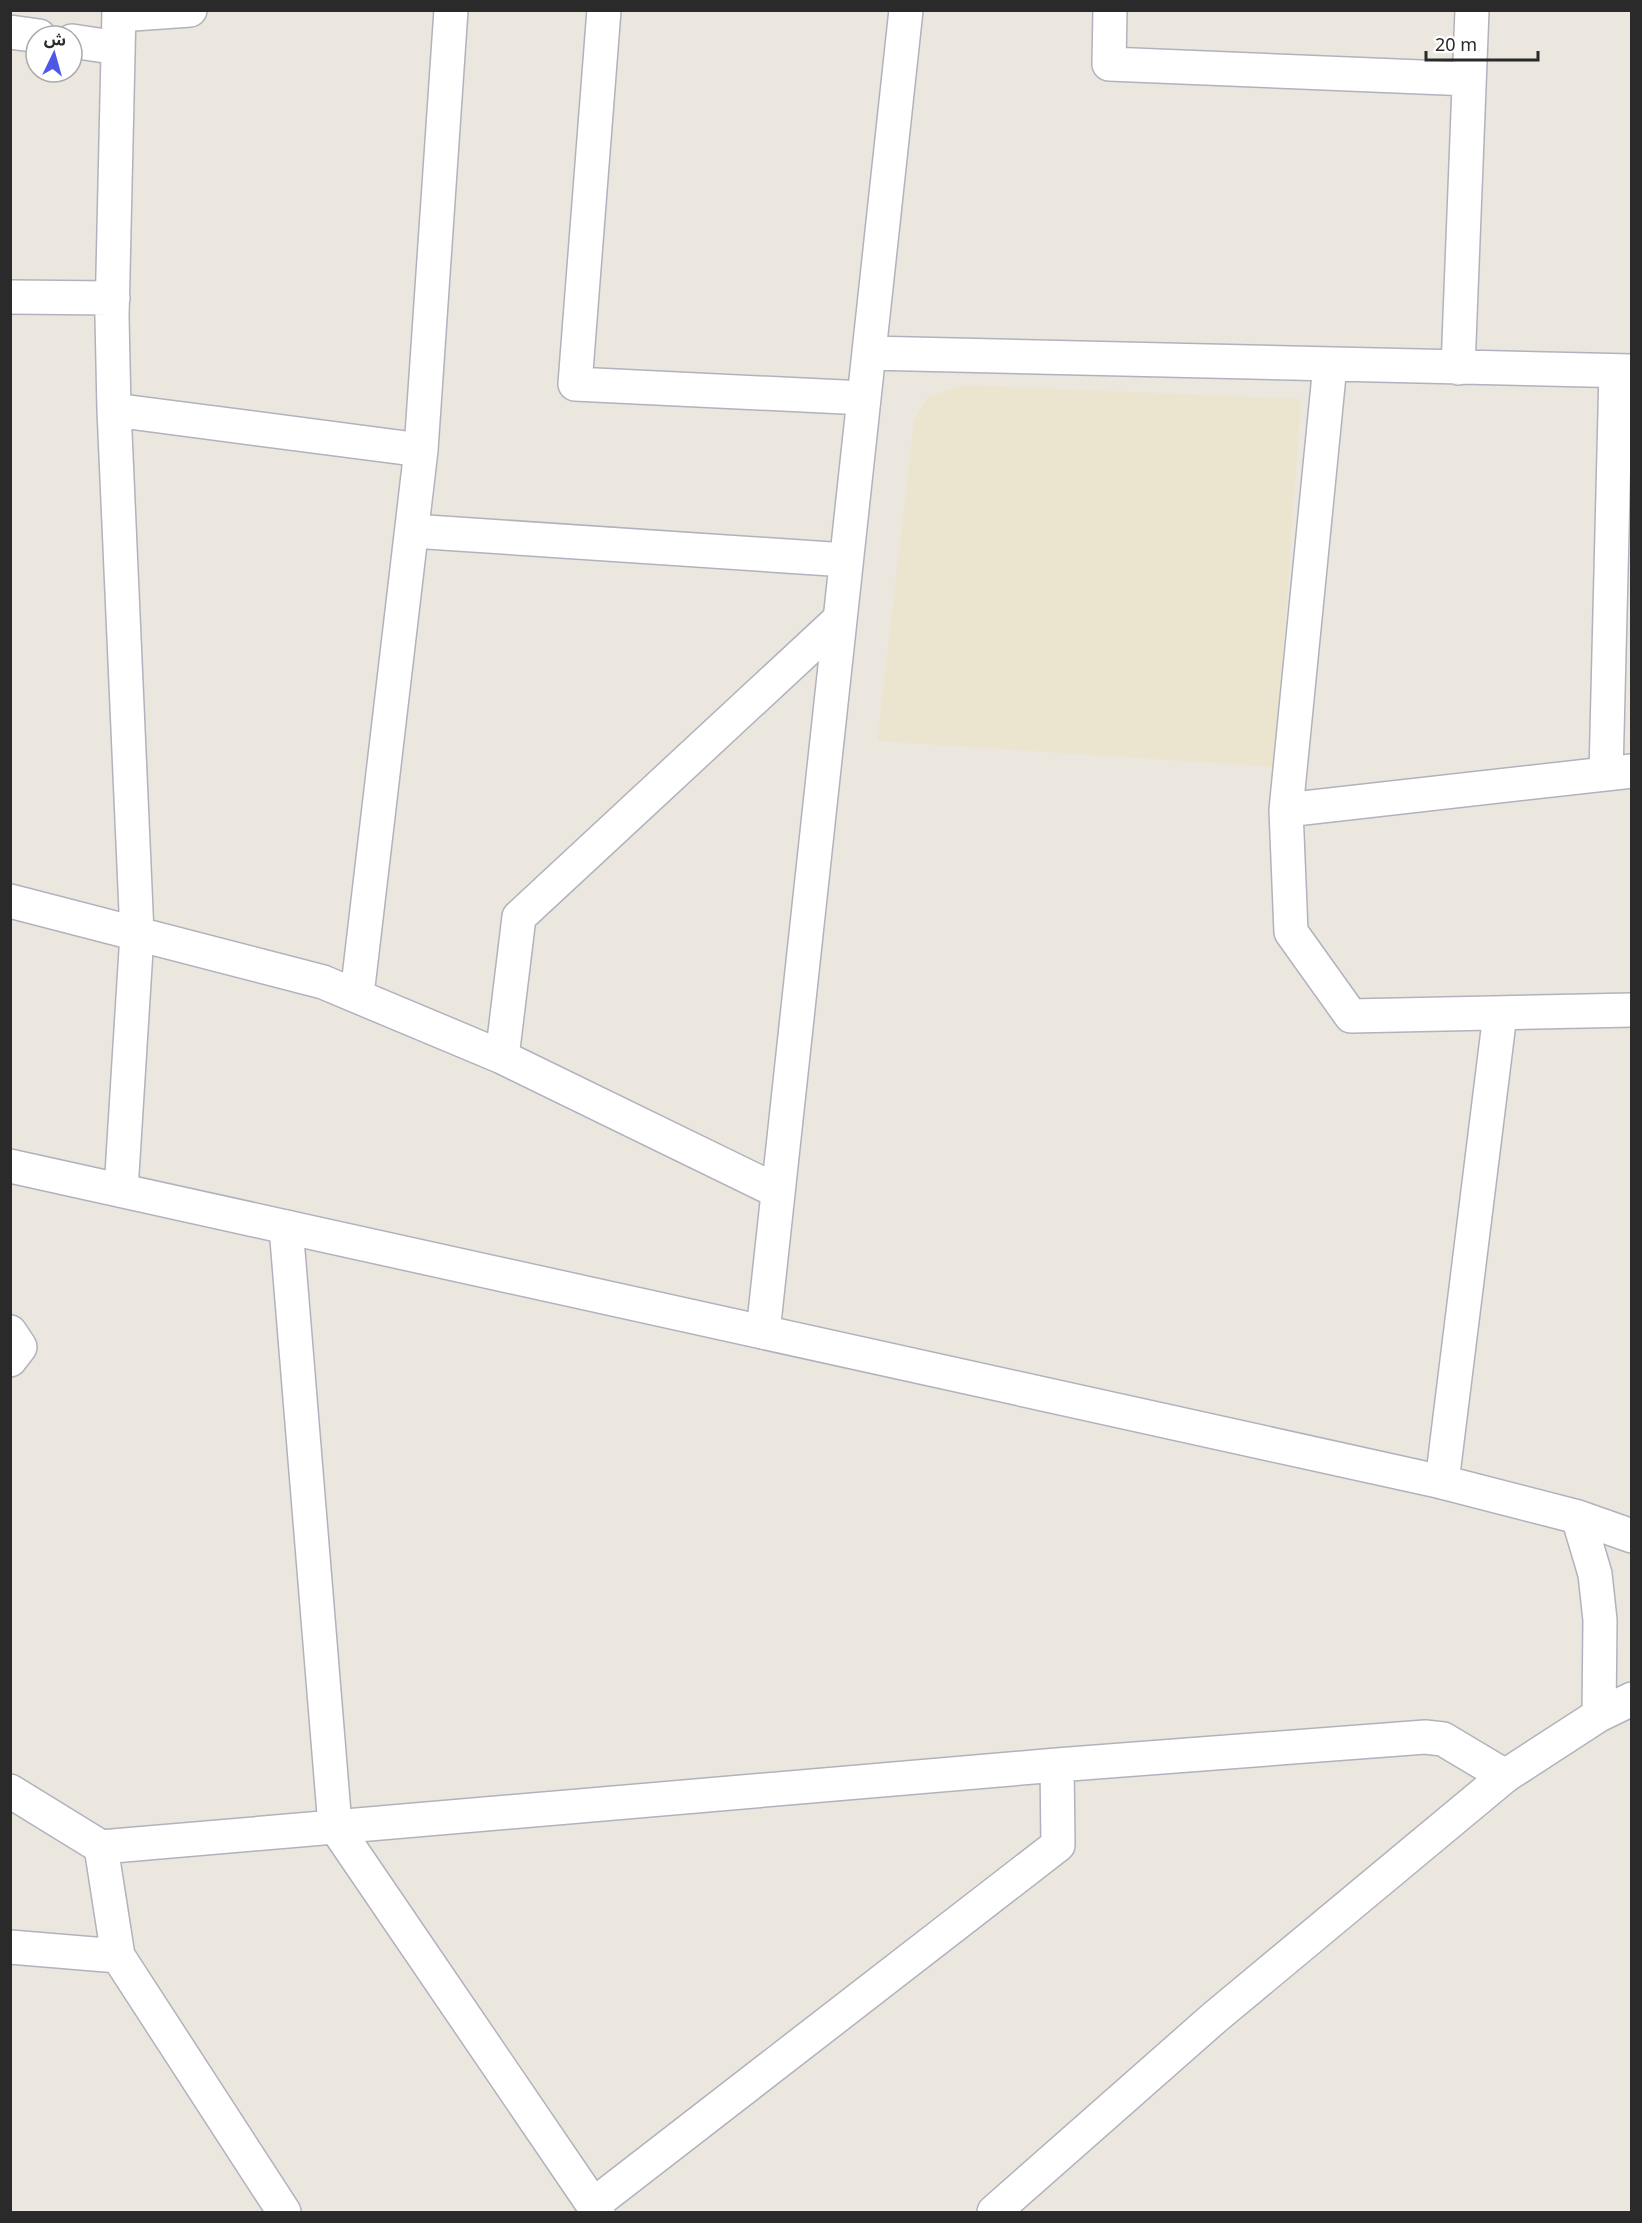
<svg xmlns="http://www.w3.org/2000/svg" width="1642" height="2223" font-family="'Noto Sans','Noto Sans Arabic',sans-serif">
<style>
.education{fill:#ebe5cf}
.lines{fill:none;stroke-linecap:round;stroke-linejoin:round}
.street-casing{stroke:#b1b2bd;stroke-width:36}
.secondary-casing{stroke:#b1b2bd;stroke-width:36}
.street{stroke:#fff;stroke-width:33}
.secondary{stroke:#fff;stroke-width:33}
</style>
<rect width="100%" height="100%" fill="#ebe7de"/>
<!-- education -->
<path class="education" d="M 961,385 L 1301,399 L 1275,767 L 877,741 L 914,421 L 928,397 Z"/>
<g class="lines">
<!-- street casing -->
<g class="street-casing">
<path id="street" d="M 119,10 L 112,317 L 114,410 L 137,934 L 121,1190
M 604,10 L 575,384 L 864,398
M 1110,10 L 1109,64 L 1469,79
M 119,15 L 190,10
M 10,32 L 39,36
M 72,41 L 118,48
M 10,297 L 113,298
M 869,353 L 1632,371
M 1330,365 L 1286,810 L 1291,932 L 1351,1016 L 1632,1010
M 1458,368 L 1472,10
M 114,410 L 421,450 L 357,995
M 421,450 L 451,10
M 412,531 L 846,560
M 1606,774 L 1616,371
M 1286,810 L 1632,771
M 10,901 L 323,982 L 502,1057 L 777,1191
M 502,1057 L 519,917 L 840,619
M 286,1227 L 335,1826 L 598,2212
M 10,1332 L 20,1347 L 10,1360
M 763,1332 L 906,10
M 1442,1482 L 1500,1014
M 10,1791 L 101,1847 L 118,1956 L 284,2212
M 101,1847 L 1057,1765 L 1425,1737 L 1443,1739 L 1505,1776
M 10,1947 L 118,1956
M 593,2205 L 1058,1845 L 1057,1765"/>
</g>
<!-- secondary casing -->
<g class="secondary-casing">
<path id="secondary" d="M 10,1166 L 1442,1482 L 1578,1517 L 1632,1536
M 1578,1517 L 1595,1574 L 1600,1620 L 1599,1715
M 994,2212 L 1214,2018 L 1505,1776 L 1599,1715 L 1632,1699"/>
</g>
<!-- street -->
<use href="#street" class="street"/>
<!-- secondary -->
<use href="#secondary" class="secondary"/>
</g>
<!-- border -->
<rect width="1642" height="2223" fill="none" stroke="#2a2a2a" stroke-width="24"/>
<!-- north arrow -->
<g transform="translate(54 54) rotate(5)"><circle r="28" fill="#ffffff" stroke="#aaaaaa" stroke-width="1.5"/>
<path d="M0-4.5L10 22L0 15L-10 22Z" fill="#4d58e9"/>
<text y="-9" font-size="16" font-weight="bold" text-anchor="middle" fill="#2a2a2a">ش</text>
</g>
<!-- scale -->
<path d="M1426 51v9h112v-9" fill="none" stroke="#2a2a2a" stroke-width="3"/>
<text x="1435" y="51" font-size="18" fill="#2a2a2a" stroke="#ffffff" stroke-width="4.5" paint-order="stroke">20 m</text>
</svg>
